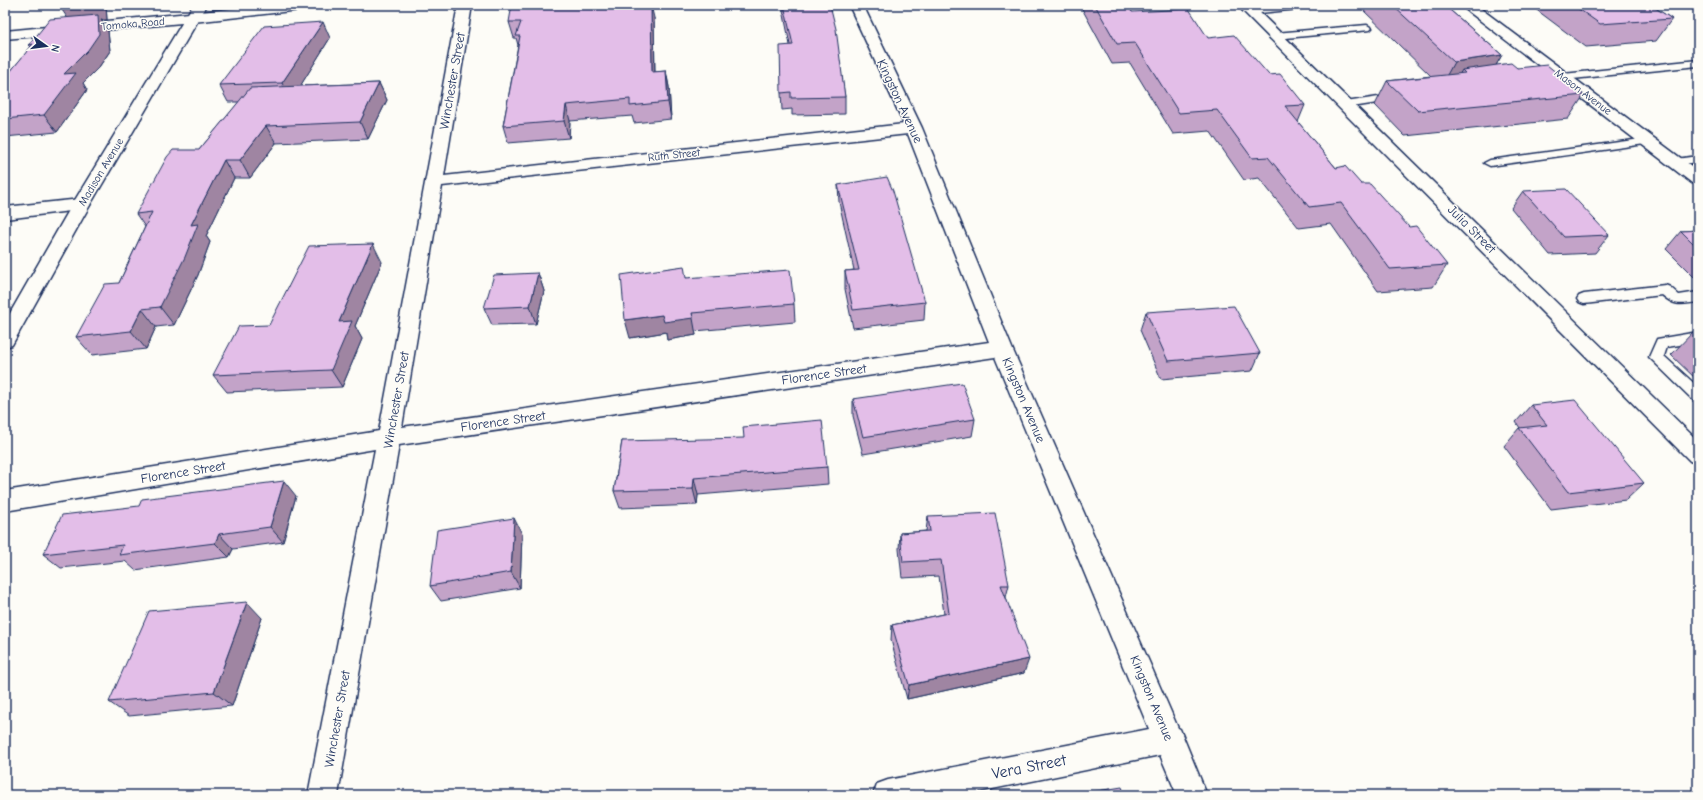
<svg xmlns="http://www.w3.org/2000/svg" width="1703" height="800" font-family="'Comic Neue',sans-serif">
<style>
.lines{fill:none;stroke-linecap:round;stroke-linejoin:round}
.lane-casing{stroke:#1b2f5e;stroke-width:3}
.street-casing{stroke:#1b2f5e;stroke-width:3}
.secondary-casing{stroke:#1b2f5e;stroke-width:3}
.lane{fill:#fdfcf7;fill-rule:evenodd}
.street{fill:#fdfcf7;fill-rule:evenodd}
.secondary{fill:#fdfcf7;fill-rule:evenodd}
.wall{fill:#c3a3c8;stroke:#1b2f5e}
.shaded-wall{fill:#9f85a2;stroke:#1b2f5e}
.building{fill:#e3bee8;stroke:#1b2f5e}
.labels{text-anchor:middle;dominant-baseline:central;stroke-width:3;stroke-linejoin:round;paint-order:stroke}
.far-street-label{font-size:11px;fill:#1b2f5e;stroke:#fdfcf7}
.street-label{font-size:13px;fill:#1b2f5e;stroke:#fdfcf7}
.near-street-label{font-size:16px;fill:#1b2f5e;stroke:#fdfcf7}
</style>
<rect width="100%" height="100%" fill="#fdfcf7"/>
<filter id="ink" filterUnits="userSpaceOnUse"><feTurbulence type="fractalNoise" baseFrequency=".025" numOctaves="2"/><feDisplacementMap in="SourceGraphic" scale="8" xChannelSelector="R" yChannelSelector="G"/><feConvolveMatrix kernelMatrix="1 2 1 2 8 2 1 2 1" color-interpolation-filters="sRGB"/></filter>
<g filter="url(#ink)">
<g class="lines">
<!-- lane casing -->
<g class="lane-casing">
<path id="lane" d="M 1281,5 L 1313,5 L 1308,8 L 1250,14 L 1245,11 L 1250,8 Z
M 1367,25 L 1372,28 L 1370,30 L 1275,39 L 1270,36 L 1275,33 Z
M 1698,60 L 1698,66 L 1563,80 L 1558,77 L 1563,74 Z
M 1398,94 L 1403,97 L 1402,99 L 1346,108 L 1341,105 L 1346,102 Z
M 1648,138 L 1652,139 L 1654,141 L 1652,143 L 1490,166 L 1484,163 L 1490,160 Z
M 1698,156 L 1698,162 L 1676,165 L 1670,162 L 1676,159 Z
M 1665,285 L 1670,287 L 1679,295 L 1698,292 L 1698,302 C 1681,304 1676,307 1662,295 L 1584,304 L 1579,302 L 1577,299 L 1579,296 L 1584,294 Z
M 1698,332 L 1698,342 L 1667,347 L 1664,356 L 1698,387 L 1698,402 L 1693,400 L 1649,357 L 1657,339 Z"/>
</g>
<!-- street casing -->
<g class="street-casing">
<path id="street" d="M 272,5 L 316,5 L 314,8 L 309,9 L 193,22 L 5,39 L 5,31 Z
M 458,5 L 472,5 L 444,176 L 904,124 L 849,5 L 863,5 L 922,128 L 1012,348 L 1178,728 L 1180,729 L 1207,795 L 1177,795 L 1160,755 L 963,795 L 873,795 L 877,784 L 888,780 L 1149,729 L 995,357 L 399,445 L 338,795 L 308,795 L 375,449 L 5,511 L 5,491 L 379,431 ZM 908,134 L 989,342 L 402,427 L 442,186 Z
M 1237,5 L 1252,5 L 1698,441 L 1698,464 L 1690,461 Z
M 81,199 L 87,201 L 90,205 L 87,209 L 5,219 L 5,207 Z"/>
</g>
<!-- secondary casing -->
<g class="secondary-casing">
<path id="secondary" d="M 193,5 L 207,5 L 90,205 L 12,345 L 5,347 L 5,322 L 72,205 Z
M 1460,5 L 1476,5 L 1698,171 L 1698,184 L 1692,183 Z"/>
</g>
<!-- lane -->
<use href="#lane" class="lane"/>
<!-- street -->
<use href="#street" class="street"/>
<!-- secondary -->
<use href="#secondary" class="secondary"/>
</g>
<!-- wall -->
<path class="wall" d="M 62,5 L 106,5 L 107,20 L 101,20 L 108,31 L 110,51 L 99,67 L 83,83 L 87,90 L 57,132 L 5,137 L 5,78 L 31,47 L 29,45 L 68,18 Z
M 782,5 L 830,5 L 845,97 L 845,114 L 792,115 L 792,109 L 782,110 L 781,93 L 790,45 Z
M 1080,5 L 1127,5 L 1132,12 L 1208,38 L 1269,75 L 1305,105 L 1298,122 L 1336,168 L 1361,184 L 1409,227 L 1447,265 L 1433,287 L 1378,291 L 1331,224 L 1299,228 L 1259,178 L 1244,180 L 1210,131 L 1173,134 L 1130,63 L 1112,64 Z
M 1365,5 L 1444,5 L 1502,55 L 1496,65 L 1517,68 L 1584,95 L 1568,119 L 1405,136 L 1375,105 L 1387,81 L 1431,76 L 1363,10 Z
M 1530,5 L 1651,5 L 1672,19 L 1656,41 L 1586,47 Z
M 570,6 L 654,18 L 655,72 L 666,71 L 669,87 L 671,119 L 634,123 L 632,116 L 570,121 L 569,138 L 508,143 L 503,126 L 518,45 L 516,38 L 514,38 L 509,22 Z
M 330,38 L 300,86 L 379,83 L 387,100 L 368,139 L 276,143 L 250,178 L 234,178 L 206,236 L 210,242 L 198,275 L 174,325 L 156,327 L 146,349 L 92,355 L 76,337 L 119,283 L 145,227 L 136,214 L 199,150 L 239,102 L 228,102 L 219,85 Z
M 838,185 L 925,302 L 924,320 L 853,328 L 845,289 L 845,271 L 854,270 L 839,202 Z
M 1523,191 L 1609,235 L 1595,253 L 1550,255 L 1511,208 Z
M 1698,230 L 1698,278 L 1695,278 L 1666,249 L 1681,231 Z
M 382,262 L 355,326 L 362,339 L 342,387 L 227,392 L 213,375 L 269,325 Z
M 538,273 L 544,291 L 536,324 L 492,325 L 484,308 Z
M 686,278 L 794,304 L 795,322 L 695,331 L 696,335 L 667,340 L 666,332 L 630,338 Z
M 1146,312 L 1260,353 L 1252,371 L 1161,379 L 1140,330 Z
M 1695,330 L 1698,330 L 1698,381 L 1671,355 Z
M 853,399 L 975,419 L 972,436 L 863,454 L 853,416 Z
M 1531,405 L 1644,483 L 1626,500 L 1551,509 L 1504,446 L 1519,428 L 1520,428 L 1516,422 Z
M 622,441 L 827,467 L 828,484 L 698,495 L 697,505 L 620,508 L 614,491 Z
M 296,496 L 283,542 L 233,549 L 229,557 L 135,570 L 125,561 L 61,568 L 43,554 Z
M 928,516 L 1009,585 L 1006,597 L 1024,673 L 907,699 L 891,640 L 892,625 L 944,614 L 939,576 L 902,578 L 899,549 L 900,533 L 926,531 Z
M 522,534 L 520,588 L 441,601 L 430,586 Z
M 262,618 L 232,706 L 129,716 L 109,702 Z"/>
<!-- shaded-wall -->
<path class="shaded-wall" d="M 76,5 L 106,5 L 107,20 L 101,20 L 108,31 L 110,51 L 99,67 L 83,83 L 87,90 L 57,132 L 44,115 L 64,74 L 71,23 L 60,7 Z
M 651,5 L 654,18 L 655,89 L 652,72 Z
M 323,22 L 330,38 L 291,101 L 282,83 Z
M 1502,55 L 1488,79 L 1465,73 L 1462,70 L 1454,84 L 1441,86 L 1454,62 Z
M 666,71 L 669,87 L 671,119 L 668,102 Z
M 379,83 L 387,100 L 368,139 L 360,122 Z
M 566,105 L 570,121 L 569,138 L 564,121 Z
M 266,126 L 276,143 L 250,178 L 240,160 Z
M 224,160 L 234,178 L 206,236 L 210,242 L 198,275 L 174,325 L 160,307 L 191,225 Z
M 373,244 L 382,262 L 355,326 L 362,339 L 342,387 L 331,370 L 339,322 Z
M 538,273 L 544,291 L 536,324 L 530,306 Z
M 142,309 L 156,327 L 146,349 L 131,331 Z
M 692,313 L 696,335 L 667,340 L 666,332 L 630,338 L 625,320 L 662,315 Z
M 694,478 L 698,495 L 697,505 L 693,489 Z
M 284,481 L 296,496 L 283,542 L 270,527 Z
M 514,518 L 522,534 L 520,588 L 511,572 Z
M 219,534 L 233,549 L 229,557 L 215,543 Z
M 247,602 L 262,618 L 232,706 L 214,692 Z
M 1029,659 L 1024,673 L 907,699 L 909,685 Z"/>
<!-- building -->
<path class="building" d="M 62,5 L 76,5 L 60,7 Z
M 512,5 L 565,5 L 564,6 L 593,5 L 651,5 L 652,72 L 666,71 L 668,102 L 630,106 L 630,99 L 566,105 L 564,121 L 503,126 L 520,36 L 516,36 L 521,22 L 509,22 Z
M 784,5 L 830,5 L 836,29 L 845,97 L 791,98 L 791,92 L 781,93 L 780,46 L 793,45 Z
M 1095,5 L 1127,5 L 1132,12 L 1189,9 L 1208,38 L 1234,35 L 1269,75 L 1280,74 L 1305,105 L 1285,106 L 1336,168 L 1345,166 L 1361,184 L 1370,184 L 1409,227 L 1416,226 L 1447,265 L 1390,269 L 1341,203 L 1309,207 L 1268,157 L 1252,158 L 1217,110 L 1179,113 L 1135,43 L 1117,44 Z
M 1392,5 L 1444,5 L 1502,55 L 1454,62 Z
M 1573,5 L 1651,5 L 1672,19 L 1600,24 Z
M 98,15 L 99,34 L 88,50 L 64,74 L 76,73 L 44,115 L 5,119 L 5,78 L 33,44 L 29,45 L 50,19 Z
M 323,22 L 282,83 L 219,85 L 264,26 Z
M 1511,63 L 1517,68 L 1547,65 L 1584,95 L 1418,111 L 1387,81 L 1465,73 L 1462,70 Z
M 379,83 L 360,122 L 266,126 L 240,160 L 224,160 L 191,225 L 198,224 L 185,257 L 160,307 L 142,309 L 131,331 L 76,337 L 105,284 L 119,283 L 152,212 L 136,214 L 167,157 L 173,150 L 199,150 L 250,88 Z
M 887,177 L 893,191 L 925,302 L 853,310 L 845,271 L 859,270 L 838,185 Z
M 1566,189 L 1609,235 L 1564,237 L 1523,191 Z
M 1698,230 L 1698,248 L 1681,231 Z
M 373,244 L 339,322 L 352,321 L 331,370 L 213,375 L 239,326 L 269,325 L 309,246 Z
M 684,266 L 686,278 L 790,270 L 794,304 L 692,313 L 693,318 L 664,322 L 662,315 L 625,320 L 621,275 Z
M 538,273 L 530,306 L 484,308 L 494,275 Z
M 1234,306 L 1260,353 L 1168,361 L 1146,312 Z
M 962,383 L 975,419 L 863,437 L 853,399 Z
M 1575,400 L 1644,483 L 1568,492 L 1519,428 L 1547,425 L 1531,405 Z
M 822,420 L 827,467 L 694,478 L 693,489 L 614,491 L 622,441 L 744,438 L 743,427 Z
M 284,481 L 270,527 L 219,534 L 215,543 L 119,555 L 123,545 L 43,554 L 62,515 L 139,506 L 142,499 Z
M 995,513 L 1009,585 L 1001,585 L 1029,659 L 909,685 L 892,625 L 949,613 L 941,560 L 903,562 L 900,533 L 930,531 L 928,516 Z
M 514,518 L 511,572 L 430,586 L 437,530 Z
M 247,602 L 214,692 L 109,702 L 149,611 Z
M 1122,787 L 1125,795 L 1072,795 Z"/>
</g>
<g class="labels">
<!-- far-street labels -->
<g class="far-street-label">
<text transform="translate(133 24) rotate(-5)">Tomoka Road</text>
<text transform="translate(1583 92) rotate(37)">Mason Avenue</text>
<text transform="translate(674 155) rotate(-6)">Ruth Street</text>
<text transform="translate(101 172) rotate(-59)">Madison Avenue</text>
</g>
<!-- street labels -->
<g class="street-label">
<text transform="translate(452 81) rotate(-80)">Winchester Street</text>
<text transform="translate(900 101) rotate(65)">Kingston Avenue</text>
<text transform="translate(1472 229) rotate(45)">Julia Street</text>
<text transform="translate(824 374) rotate(-8)">Florence Street</text>
<text transform="translate(396 400) rotate(-80)">Winchester Street</text>
<text transform="translate(1024 400) rotate(67)">Kingston Avenue</text>
<text transform="translate(503 421) rotate(-8)">Florence Street</text>
<text transform="translate(183 472) rotate(-9)">Florence Street</text>
<text transform="translate(1152 698) rotate(67)">Kingston Avenue</text>
<text transform="translate(337 719) rotate(-80)">Winchester Street</text>
</g>
<!-- near-street labels -->
<g class="near-street-label">
<text transform="translate(1029 767) rotate(-11)">Vera Street</text>
</g>
</g>
<!-- margin -->
<rect width="1703" height="800" fill="none" stroke="#fdfcf7" stroke-width="20"/>
<rect x="10" y="10" width="1683" height="780" fill="none" stroke="#1b2f5e" stroke-width="1.5" filter="url(#ink)"/>
<!-- north arrow -->
<g transform="translate(46 46) rotate(104)" stroke="#fdfcf7" stroke-width="3" paint-order="stroke">
<path d="M0-3L7 15L0 10L-7 15Z" fill="#1b2f5e"/>
<text y="-6" font-size="11" font-weight="bold" text-anchor="middle" fill="#1b2f5e">N</text>
</g>
</svg>
